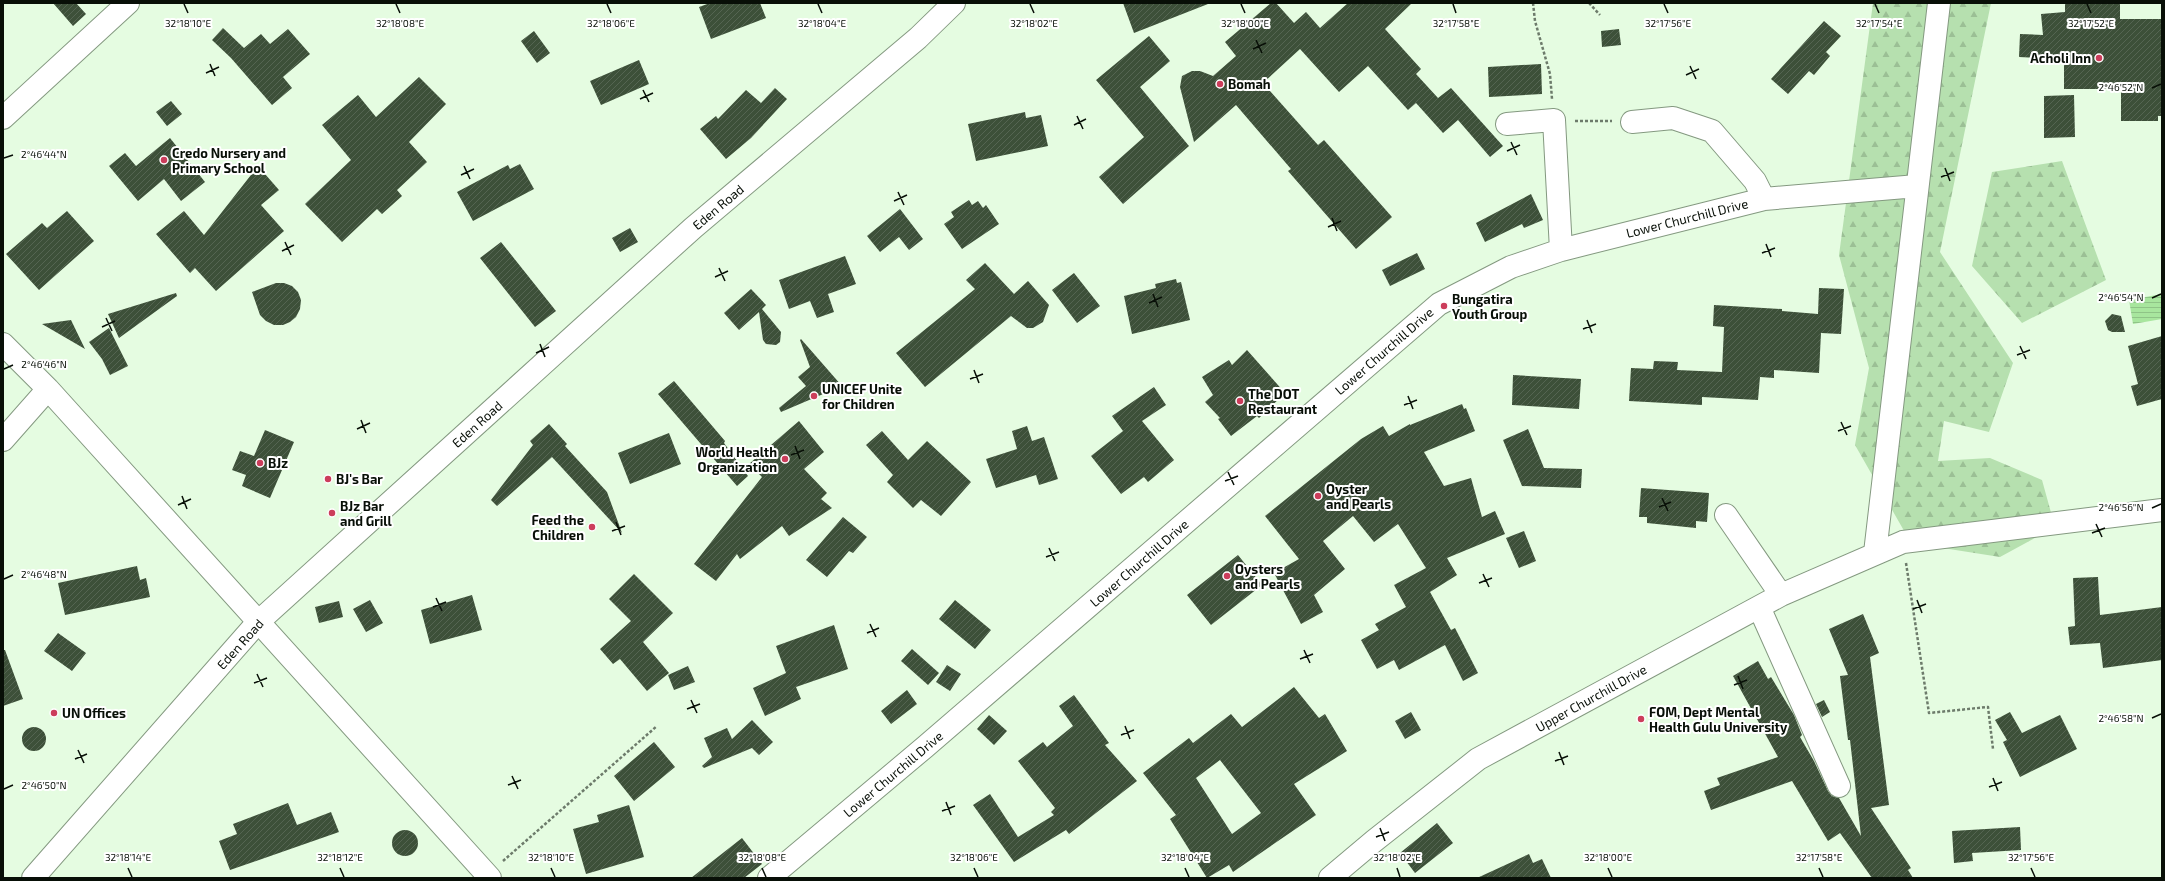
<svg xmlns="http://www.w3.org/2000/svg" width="2165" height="881" font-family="'Exo 2',sans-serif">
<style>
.forest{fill:url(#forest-firs)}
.water{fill:url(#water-rules)}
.building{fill:url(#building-hatch);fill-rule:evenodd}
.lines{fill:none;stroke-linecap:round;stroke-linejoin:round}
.minor-casing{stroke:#849980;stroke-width:24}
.tertiary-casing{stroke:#849980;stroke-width:24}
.path{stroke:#6d7b6b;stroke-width:2.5;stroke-dasharray:3 2;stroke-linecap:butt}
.minor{stroke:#fff;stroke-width:22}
.tertiary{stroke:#fff;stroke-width:22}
.ticks{fill:none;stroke:#080f07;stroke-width:1.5}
.poi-dot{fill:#cc3d5b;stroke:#fff;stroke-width:1.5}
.labels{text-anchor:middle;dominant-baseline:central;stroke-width:4;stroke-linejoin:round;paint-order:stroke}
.poi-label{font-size:13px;font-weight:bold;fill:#080f07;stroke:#fff;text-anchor:start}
.street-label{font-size:13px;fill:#080f07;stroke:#fff}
.ticks-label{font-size:10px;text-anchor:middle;fill:#080f07;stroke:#fff;stroke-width:4;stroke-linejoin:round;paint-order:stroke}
</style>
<defs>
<pattern id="forest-firs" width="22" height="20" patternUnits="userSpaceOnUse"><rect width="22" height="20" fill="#b6e0af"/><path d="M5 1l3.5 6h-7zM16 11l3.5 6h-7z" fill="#9bbf95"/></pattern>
<pattern id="water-rules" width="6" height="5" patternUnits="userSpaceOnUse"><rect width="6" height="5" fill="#a8e69e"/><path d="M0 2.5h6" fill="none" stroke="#8fc487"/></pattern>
<pattern id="building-hatch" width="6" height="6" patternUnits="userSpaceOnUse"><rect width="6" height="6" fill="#3d5039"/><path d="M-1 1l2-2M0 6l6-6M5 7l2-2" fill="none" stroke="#556552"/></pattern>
</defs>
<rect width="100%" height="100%" fill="#e5fce1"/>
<!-- forest -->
<path class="forest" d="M 1873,3 L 1991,3 L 1940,252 L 2013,363 L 1989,432 L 1944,421 L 1938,461 L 1990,458 L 2042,480 L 2055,527 L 2000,557 L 1911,543 L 1855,445 L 1869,368 L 1839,255 Z
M 2062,161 L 2106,280 L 2022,323 L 1972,266 L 1992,172 Z"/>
<!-- water -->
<path class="water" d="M 2162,294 L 2162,319 L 2133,324 L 2129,300 Z"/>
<!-- building -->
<path class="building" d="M 53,3 L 76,3 L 86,14 L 73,26 Z
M 710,3 L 760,3 L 766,18 L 711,39 L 699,7 Z
M 1123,3 L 1208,3 L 1208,4 L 1134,33 Z
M 1271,3 L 1276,3 L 1294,23 L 1306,12 L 1320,28 L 1348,3 L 1412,3 L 1385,29 L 1421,69 L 1416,74 L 1438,98 L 1451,88 L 1503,146 L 1490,157 L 1458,120 L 1443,133 L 1416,103 L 1408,110 L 1368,66 L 1339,92 L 1300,49 L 1263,83 L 1318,145 L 1324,140 L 1392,217 L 1356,249 L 1288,171 L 1291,169 L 1236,105 L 1194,142 L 1180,87 L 1182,76 L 1192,71 L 1200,71 L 1213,76 L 1236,56 L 1225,42 Z
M 2065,3 L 2120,3 L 2120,19 L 2162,19 L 2162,116 L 2158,116 L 2158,121 L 2121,121 L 2121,89 L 2064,89 L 2064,59 L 2019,57 L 2020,34 L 2043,35 L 2041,14 L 2065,12 Z
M 1824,21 L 1841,36 L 1826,52 L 1830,56 L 1814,75 L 1809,71 L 1788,94 L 1771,79 Z
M 223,28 L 244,48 L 261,34 L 270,44 L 288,29 L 310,54 L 283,77 L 292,88 L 272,105 L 231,58 L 212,40 Z
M 1619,29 L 1621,45 L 1602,47 L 1601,31 Z
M 534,31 L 550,53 L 537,63 L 521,41 Z
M 1149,36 L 1170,61 L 1140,87 L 1189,146 L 1123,204 L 1099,177 L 1144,137 L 1096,80 Z
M 639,60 L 649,84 L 601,105 L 590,81 Z
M 1541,64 L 1542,94 L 1489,97 L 1488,67 Z
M 419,77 L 446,104 L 409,142 L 427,162 L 397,190 L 402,196 L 382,214 L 377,209 L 342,242 L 305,204 L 351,160 L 322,125 L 358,95 L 376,117 Z
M 775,88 L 787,99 L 751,138 L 726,159 L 700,129 L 716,116 L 718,119 L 746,90 L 761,103 Z
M 2074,95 L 2075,137 L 2044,138 L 2044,96 Z
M 171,101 L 182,114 L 167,126 L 156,112 Z
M 1025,112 L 1026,118 L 1041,115 L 1048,146 L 976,161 L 968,124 Z
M 170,138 L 205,182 L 181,201 L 164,179 L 138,201 L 109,166 L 125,153 L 136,166 Z
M 520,164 L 534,189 L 473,221 L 457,192 L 508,165 L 510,169 Z
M 258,166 L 279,190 L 261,205 L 284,231 L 216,291 L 195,268 L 190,273 L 156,234 L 184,211 L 204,235 Z
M 1531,194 L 1543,220 L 1524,228 L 1522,224 L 1485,242 L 1476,223 Z
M 969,200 L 972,205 L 978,201 L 983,208 L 986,205 L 999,224 L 962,249 L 944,224 L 954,217 L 951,212 Z
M 900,209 L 923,239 L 909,250 L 899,237 L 880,252 L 867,236 Z
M 67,211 L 94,241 L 39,290 L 6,254 L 42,223 L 47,228 Z
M 630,228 L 638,242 L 620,252 L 612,238 Z
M 501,242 L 556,311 L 535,327 L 480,258 Z
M 1417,253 L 1425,269 L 1390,286 L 1382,270 Z
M 845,256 L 856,284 L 828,294 L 834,312 L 817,318 L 810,301 L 789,309 L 779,280 Z
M 985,263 L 1014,294 L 1028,281 L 1049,305 L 1043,322 L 1033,328 L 1027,328 L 1011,316 L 925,387 L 896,353 L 975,289 L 966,280 Z
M 1074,273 L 1100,306 L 1077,323 L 1052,290 Z
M 1176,279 L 1177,283 L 1181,282 L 1190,320 L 1132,334 L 1124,296 L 1156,288 L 1155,284 Z
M 276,283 L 284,283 L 292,286 L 298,292 L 301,300 L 300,309 L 296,317 L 290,322 L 283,325 L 274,325 L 266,321 L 260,315 L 252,292 Z
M 1819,288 L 1844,289 L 1841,334 L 1821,333 L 1819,373 L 1774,370 L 1774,378 L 1760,377 L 1758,400 L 1702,397 L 1702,405 L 1629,401 L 1631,368 L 1653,369 L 1654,361 L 1678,362 L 1677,370 L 1722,372 L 1724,327 L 1713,326 L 1714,305 L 1782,309 L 1782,311 L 1818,314 Z
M 751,289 L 766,305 L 762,309 L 781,332 L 780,342 L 776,345 L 766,344 L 763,340 L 759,312 L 739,330 L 724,313 Z
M 176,293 L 177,296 L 119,338 L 108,314 Z
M 2112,314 L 2121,316 L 2125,332 L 2112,332 L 2108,330 L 2105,321 Z
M 71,320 L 85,349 L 42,324 Z
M 109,328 L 128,366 L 110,375 L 102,359 L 89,342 Z
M 2162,336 L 2162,399 L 2137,406 L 2131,386 L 2138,384 L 2128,346 Z
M 801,339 L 842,386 L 781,412 L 779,408 L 806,386 L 798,377 L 810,367 L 800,340 Z
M 1247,350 L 1285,393 L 1259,418 L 1257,416 L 1231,436 L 1218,419 L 1220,418 L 1205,402 L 1213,395 L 1202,377 L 1229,360 L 1232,365 Z
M 1513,375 L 1581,379 L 1579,409 L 1512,405 Z
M 674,381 L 725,441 L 724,443 L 748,476 L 737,486 L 658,394 Z
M 1154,387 L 1166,405 L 1142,421 L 1174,460 L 1148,482 L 1144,477 L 1121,494 L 1091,456 L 1123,431 L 1112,416 Z
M 1462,404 L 1464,409 L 1466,408 L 1475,431 L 1424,452 L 1444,486 L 1471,478 L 1482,517 L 1495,511 L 1505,534 L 1447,558 L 1457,575 L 1430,592 L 1451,630 L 1455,628 L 1478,673 L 1463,681 L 1445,645 L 1399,670 L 1394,660 L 1377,669 L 1361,640 L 1379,630 L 1375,624 L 1406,607 L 1394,585 L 1426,568 L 1398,524 L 1374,542 L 1353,516 L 1323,541 L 1345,569 L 1314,595 L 1323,612 L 1301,624 L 1274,573 L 1299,559 L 1265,516 L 1361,439 L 1383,426 L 1389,436 L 1410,424 L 1410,425 Z
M 799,421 L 824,452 L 804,469 L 827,493 L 821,499 L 832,508 L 789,536 L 782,526 L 740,559 L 737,554 L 716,581 L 694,564 L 762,477 L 749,464 Z
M 549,424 L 567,444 L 565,446 L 607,492 L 622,533 L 552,457 L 497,506 L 491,500 L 533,445 L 530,441 Z
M 1027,426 L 1032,441 L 1044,437 L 1058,479 L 1039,485 L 1036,475 L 996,488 L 986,459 L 1017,449 L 1012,431 Z
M 1528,429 L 1544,468 L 1582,469 L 1581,488 L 1522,486 L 1503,440 Z
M 265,430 L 294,442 L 270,498 L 242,486 L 246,475 L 232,470 L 240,451 L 254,456 Z
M 882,431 L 908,460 L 927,441 L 971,482 L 941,516 L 921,500 L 913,508 L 887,482 L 893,475 L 866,445 Z
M 669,433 L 681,464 L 630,484 L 618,453 Z
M 1641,488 L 1709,493 L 1707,522 L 1696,521 L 1696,528 L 1647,523 L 1647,517 L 1639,517 Z
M 843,517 L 867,537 L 853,553 L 849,551 L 827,577 L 806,560 Z
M 1524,531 L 1536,561 L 1519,568 L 1506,538 Z
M 1238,555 L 1262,585 L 1211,625 L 1187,595 Z
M 137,566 L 140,580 L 146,578 L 150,597 L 65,615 L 58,583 Z
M 634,574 L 673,613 L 643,642 L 669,673 L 647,691 L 620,659 L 613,664 L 600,649 L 631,621 L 609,599 Z
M 2098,577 L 2100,615 L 2162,607 L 2162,660 L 2103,668 L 2100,643 L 2070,645 L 2068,627 L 2075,626 L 2073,578 Z
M 472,595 L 482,630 L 430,644 L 421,610 Z
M 370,600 L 383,623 L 366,632 L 353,609 Z
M 955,600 L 991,630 L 975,649 L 939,619 Z
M 339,601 L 343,617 L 319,623 L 315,607 Z
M 1863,614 L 1879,653 L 1870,657 L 1889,805 L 1871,808 L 1911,868 L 1908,870 L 1913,878 L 1872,878 L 1840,833 L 1828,841 L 1792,781 L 1711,810 L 1704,791 L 1720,785 L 1717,778 L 1778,757 L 1733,676 L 1758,661 L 1768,679 L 1771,677 L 1794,715 L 1802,735 L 1800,737 L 1814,761 L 1828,791 L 1832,796 L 1839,798 L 1861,836 L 1850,740 L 1848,740 L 1840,676 L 1848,675 L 1829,629 Z
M 834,625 L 848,669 L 796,687 L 801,699 L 765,716 L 753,688 L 786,673 L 776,646 Z
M 58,633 L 86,653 L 72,671 L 44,651 Z
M 912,649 L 939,673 L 928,685 L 901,661 Z
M 3,650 L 5,650 L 23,699 L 3,706 Z
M 947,665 L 961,674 L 950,691 L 936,682 Z
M 688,666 L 695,682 L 674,690 L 668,675 Z
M 1294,687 L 1319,718 L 1325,714 L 1347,751 L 1294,784 L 1316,815 L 1233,872 L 1229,865 L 1207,878 L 1170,819 L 1176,815 L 1143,773 L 1189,738 L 1193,743 L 1231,714 L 1242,727 ZM 1220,760 L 1261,813 L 1232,834 L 1196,778 Z
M 907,690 L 917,704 L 891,724 L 881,711 Z
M 1074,695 L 1109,743 L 1105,745 L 1137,781 L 1069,834 L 1066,830 L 1014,862 L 973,805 L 990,794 L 1018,837 L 1054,815 L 1051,812 L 1055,808 L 1018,761 L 1043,742 L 1047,747 L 1073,726 L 1059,706 Z
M 1824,700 L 1830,712 L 1822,717 L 1816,704 Z
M 1411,712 L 1421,730 L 1405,739 L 1395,721 Z
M 2010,712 L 2022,733 L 2060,715 L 2077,749 L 2020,777 L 2003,742 L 2007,740 L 1995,720 Z
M 989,715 L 1007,731 L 994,745 L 977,729 Z
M 752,720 L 773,742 L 759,755 L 752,748 L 704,768 L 702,766 L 712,757 L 704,738 L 727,728 L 732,739 Z
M22 739a12 12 0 1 1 24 0a12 12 0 1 1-24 0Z
M 654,742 L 675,767 L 634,801 L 614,776 Z
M 288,803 L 297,825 L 331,812 L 339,832 L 230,870 L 219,841 L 237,834 L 233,824 Z
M 629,805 L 644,857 L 586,874 L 573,829 L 599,822 L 597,815 Z
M 1437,823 L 1453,843 L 1415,873 L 1400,853 Z
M 2020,827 L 2021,850 L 1972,853 L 1973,861 L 1954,863 L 1952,831 Z
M392 843a13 13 0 1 1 26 0a13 13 0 1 1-26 0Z
M 742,838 L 762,864 L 744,878 L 691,878 Z
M 1529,854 L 1533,863 L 1542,859 L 1551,878 L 1477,878 Z"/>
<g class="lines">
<!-- minor casing -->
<g class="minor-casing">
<path id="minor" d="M 3,118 L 128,3
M 1632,122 L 1673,118 L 1712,131 L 1755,181 L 1764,199
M 1507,124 L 1554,120 L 1561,250
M 3,344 L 48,389 L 490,878
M 3,440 L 48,389
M 1726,515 L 1781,595
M 1875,553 L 1939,3
M 1759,607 L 1839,786
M 769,878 L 925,747 L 1439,304 L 1511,267 L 1561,250 L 1764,199 L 1917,186
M 1330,878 L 1374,841 L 1478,759 L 1781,595 L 1903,542 L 2162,510"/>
</g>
<!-- tertiary casing -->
<g class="tertiary-casing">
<path id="tertiary" d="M 33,878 L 258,622 L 693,228 L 918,38 L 954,3"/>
</g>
<!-- path -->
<path class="path" d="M 1533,3 L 1535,21 L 1550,74 L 1552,99
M 1589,3 L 1600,15
M 1575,121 L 1612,121
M 1906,563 L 1929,713 L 1988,707 L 1993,749
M 503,861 L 657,726"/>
<!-- minor -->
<use href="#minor" class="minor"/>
<!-- tertiary -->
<use href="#tertiary" class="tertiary"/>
</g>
<!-- ticks -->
<path class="ticks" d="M 184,4 L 188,13M 396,4 L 400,13M 607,4 L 611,13M 818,4 L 822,13M 1030,4 L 1034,13M 1241,4 L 1245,13M 1453,4 L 1456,13M 1664,4 L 1668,13M 1875,4 L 1879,13M 2087,4 L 2091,13M 1256,40 L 1262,53M 1253,49 L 1266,43M 210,64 L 215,76M 1690,66 L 1696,79M 206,73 L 219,67M 1686,75 L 1699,69M 2152,88 L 2161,84M 643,90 L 649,102M 640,99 L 653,93M 1077,116 L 1083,129M 1074,125 L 1086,119M 1511,142 L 1517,155M 1507,151 L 1520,145M 4,158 L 13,155M 464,166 L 470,179M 1945,168 L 1950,181M 461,175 L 474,169M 1941,177 L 1954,172M 898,192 L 904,205M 894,201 L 907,195M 1332,218 L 1337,231M 1328,227 L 1341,221M 285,242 L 291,255M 1766,244 L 1771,257M 282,251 L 294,245M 1762,253 L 1775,248M 719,268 L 725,281M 715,277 L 728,271M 1153,294 L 1158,307M 2152,298 L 2161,294M 1149,303 L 1162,297M 106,318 L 112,331M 1587,320 L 1592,333M 102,327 L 115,321M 1583,329 L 1596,324M 540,344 L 545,357M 2020,346 L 2026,359M 536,353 L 549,347M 2017,355 L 2030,350M 4,369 L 13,365M 974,370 L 979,383M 970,379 L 983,374M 1408,396 L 1413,409M 1404,405 L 1417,400M 361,420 L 366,433M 1841,422 L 1847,435M 357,429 L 370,423M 1838,431 L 1851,426M 795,446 L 800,459M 791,455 L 804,450M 1228,472 L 1234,485M 1225,481 L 1238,476M 182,496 L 187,509M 1662,498 L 1668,511M 178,505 L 191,499M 1659,507 L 1671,502M 2152,508 L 2161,504M 616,522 L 621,535M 2096,524 L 2102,537M 612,531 L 625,526M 2092,533 L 2105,528M 1049,548 L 1055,561M 1046,557 L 1059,552M 1483,574 L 1489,587M 4,579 L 13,575M 1479,583 L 1492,578M 436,598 L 442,611M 1917,600 L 1922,613M 433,607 L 446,602M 1913,609 L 1926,604M 870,624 L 876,637M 867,633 L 879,628M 1304,650 L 1310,663M 1300,659 L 1313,654M 257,674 L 263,687M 1738,676 L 1743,689M 254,683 L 267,678M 1734,685 L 1747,680M 691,700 L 697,713M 687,709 L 700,704M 2152,718 L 2161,714M 1125,726 L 1130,739M 1121,735 L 1134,730M 78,750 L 84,763M 1559,752 L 1564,765M 75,759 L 87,754M 1555,761 L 1568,756M 512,776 L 518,789M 1993,778 L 1998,791M 508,785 L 521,780M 1989,787 L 2002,782M 4,789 L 13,785M 946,802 L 951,815M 942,811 L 955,806M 1380,828 L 1385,841M 1376,837 L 1389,832M 128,868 L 132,877M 340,868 L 344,877M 551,868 L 555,877M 762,868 L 766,877M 974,868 L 978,877M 1185,868 L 1189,877M 1397,868 L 1400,877M 1608,868 L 1612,877M 1819,868 L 1823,877M 2031,868 L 2035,877"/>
<!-- markers -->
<g class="poi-dot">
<circle cx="2099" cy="58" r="4"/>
<circle cx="1220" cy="84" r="4"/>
<circle cx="164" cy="160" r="4"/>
<circle cx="1444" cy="306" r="4"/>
<circle cx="814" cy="396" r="4"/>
<circle cx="1240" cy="401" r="4"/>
<circle cx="785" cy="459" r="4"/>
<circle cx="260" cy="463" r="4"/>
<circle cx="328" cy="479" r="4"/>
<circle cx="1318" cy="496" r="4"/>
<circle cx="332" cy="513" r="4"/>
<circle cx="592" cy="527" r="4"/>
<circle cx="1227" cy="576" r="4"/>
<circle cx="54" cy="713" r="4"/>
<circle cx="1641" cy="719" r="4"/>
</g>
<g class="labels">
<!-- poi labels -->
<g class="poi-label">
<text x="2091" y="58" text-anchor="end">Acholi Inn</text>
<text x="1228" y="84">Bomah</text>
<text x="172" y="153">Credo Nursery and<tspan x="172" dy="15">Primary School</tspan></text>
<text x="1452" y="299">Bungatira<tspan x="1452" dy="15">Youth Group</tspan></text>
<text x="822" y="389">UNICEF Unite<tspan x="822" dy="15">for Children</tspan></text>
<text x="1248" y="394">The DOT<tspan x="1248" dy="15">Restaurant</tspan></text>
<text x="777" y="452" text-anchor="end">World Health<tspan x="777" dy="15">Organization</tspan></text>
<text x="268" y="463">BJz</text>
<text x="336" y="479">BJ's Bar</text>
<text x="1326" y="489">Oyster<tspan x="1326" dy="15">and Pearls</tspan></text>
<text x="340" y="506">BJz Bar<tspan x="340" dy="15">and Grill</tspan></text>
<text x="584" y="520" text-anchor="end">Feed the<tspan x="584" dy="15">Children</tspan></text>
<text x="1235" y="569">Oysters<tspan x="1235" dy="15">and Pearls</tspan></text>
<text x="1649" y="712">FOM, Dept Mental<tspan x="1649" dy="15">Health Gulu University</tspan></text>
<text x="62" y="713">UN Offices</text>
</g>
<!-- street labels -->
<g class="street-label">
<text transform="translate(718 207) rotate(-40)">Eden Road</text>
<text transform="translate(1687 218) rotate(-14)">Lower Churchill Drive</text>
<text transform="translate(1384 351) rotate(-41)">Lower Churchill Drive</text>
<text transform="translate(477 424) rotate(-42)">Eden Road</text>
<text transform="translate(1139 563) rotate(-41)">Lower Churchill Drive</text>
<text transform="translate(240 644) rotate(-48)">Eden Road</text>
<text transform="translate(1591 698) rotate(-29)">Upper Churchill Drive</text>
<text transform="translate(893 774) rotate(-40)">Lower Churchill Drive</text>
</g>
</g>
<g class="ticks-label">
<text x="188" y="27">32°18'10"E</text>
<text x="400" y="27">32°18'08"E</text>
<text x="611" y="27">32°18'06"E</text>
<text x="822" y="27">32°18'04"E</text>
<text x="1034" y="27">32°18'02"E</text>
<text x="1245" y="27">32°18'00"E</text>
<text x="1456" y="27">32°17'58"E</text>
<text x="1668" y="27">32°17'56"E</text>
<text x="1879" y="27">32°17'54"E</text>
<text x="2091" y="27">32°17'52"E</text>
<text x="2121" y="91">2°46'52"N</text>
<text x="44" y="158">2°46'44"N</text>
<text x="2121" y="301">2°46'54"N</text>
<text x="44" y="368">2°46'46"N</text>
<text x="2121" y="511">2°46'56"N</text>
<text x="44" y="578">2°46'48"N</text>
<text x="2121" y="722">2°46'58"N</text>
<text x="44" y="789">2°46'50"N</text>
<text x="128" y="861">32°18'14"E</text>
<text x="340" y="861">32°18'12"E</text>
<text x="551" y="861">32°18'10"E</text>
<text x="762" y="861">32°18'08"E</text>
<text x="974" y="861">32°18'06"E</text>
<text x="1185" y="861">32°18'04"E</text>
<text x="1397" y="861">32°18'02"E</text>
<text x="1608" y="861">32°18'00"E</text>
<text x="1819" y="861">32°17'58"E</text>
<text x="2031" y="861">32°17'56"E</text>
</g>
<!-- border -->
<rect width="2165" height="881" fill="none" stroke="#080f07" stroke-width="8"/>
</svg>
